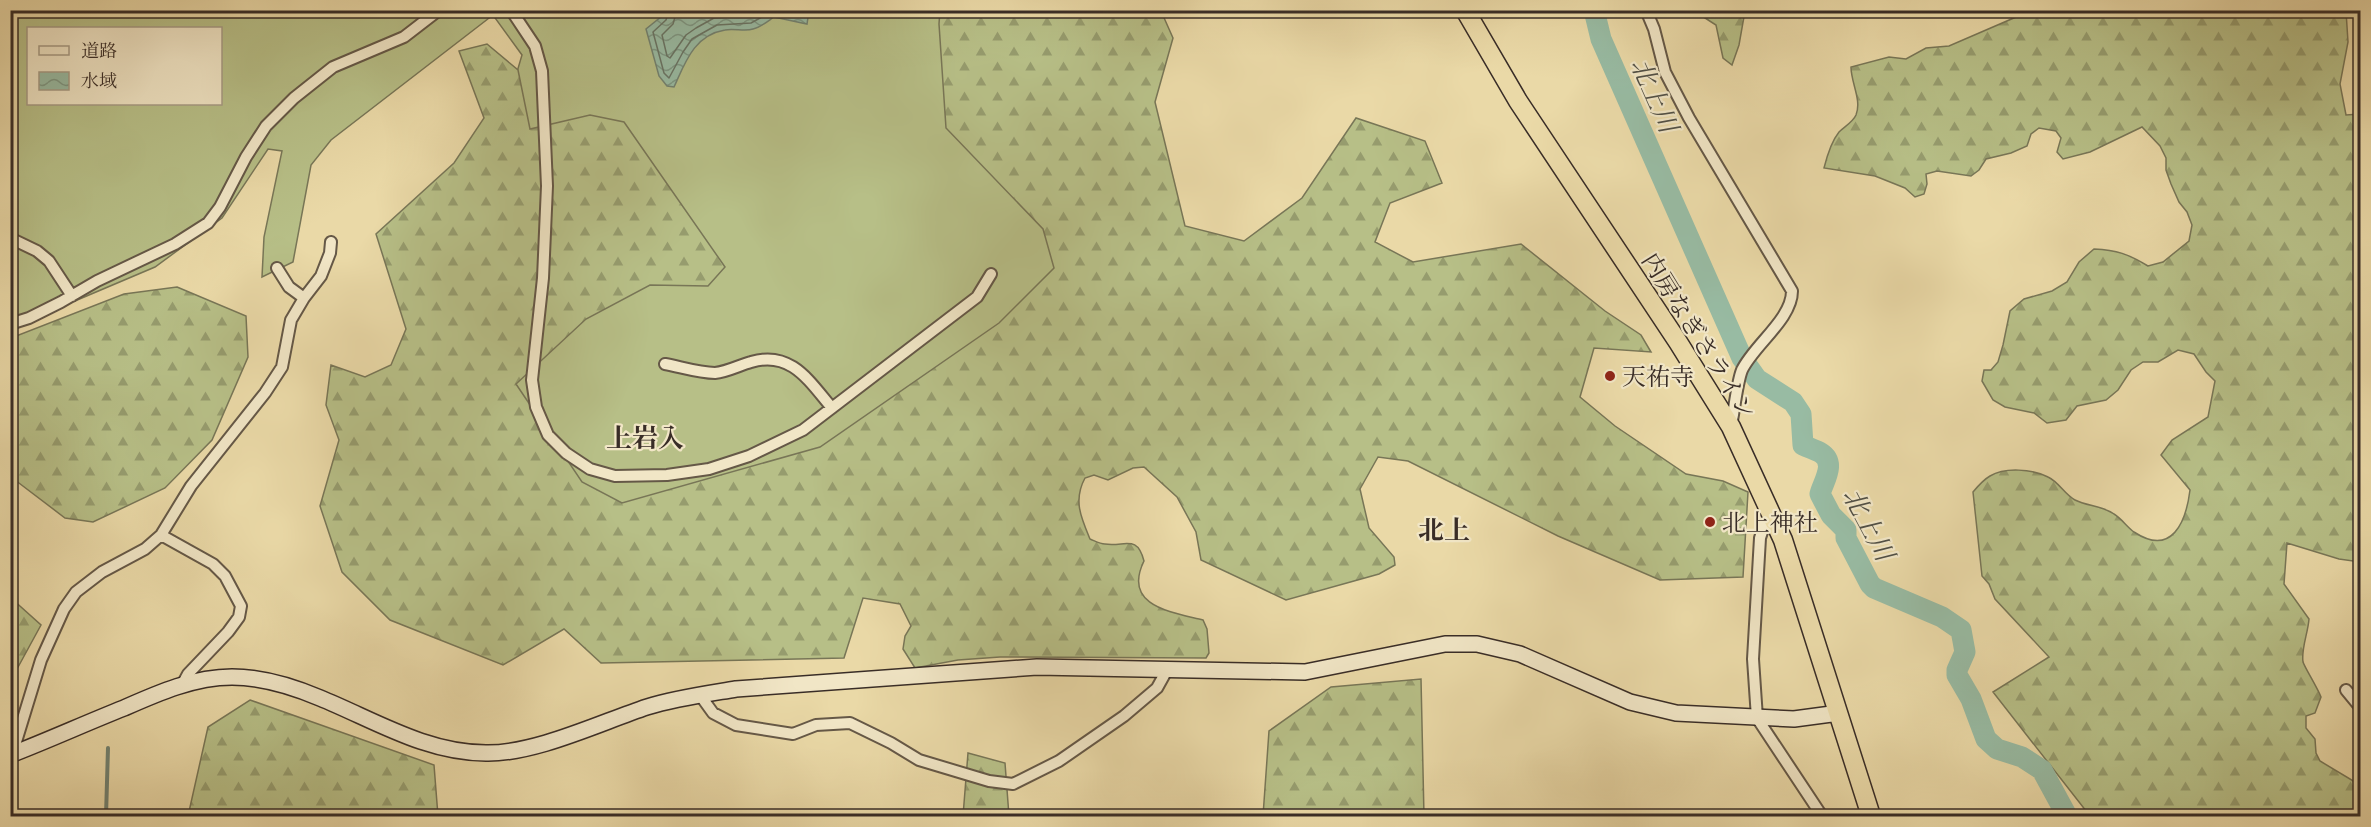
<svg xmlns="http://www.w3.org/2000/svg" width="2371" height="827" font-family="'Gentium Book Plus','Noto Serif JP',serif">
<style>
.grass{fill:#b7bf87;stroke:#787657;stroke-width:1.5;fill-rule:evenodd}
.forest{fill:url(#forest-firs);stroke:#787657;stroke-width:1.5}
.water{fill:url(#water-waves);stroke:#728271;stroke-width:1.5}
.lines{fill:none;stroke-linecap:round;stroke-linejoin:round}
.shore{stroke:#687465;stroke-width:1.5}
.stream{stroke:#728271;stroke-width:4}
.river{stroke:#98bba3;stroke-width:21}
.street-casing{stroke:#655847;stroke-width:14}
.secondary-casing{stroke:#392d27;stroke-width:18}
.highway-casing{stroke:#392d27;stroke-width:21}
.street{stroke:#f1e6c6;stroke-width:10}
.secondary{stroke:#f1e6c6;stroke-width:15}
.highway{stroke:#ead9a7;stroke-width:18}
.poi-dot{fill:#8f2418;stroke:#f1e6c6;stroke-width:2}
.labels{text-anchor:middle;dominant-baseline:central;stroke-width:4.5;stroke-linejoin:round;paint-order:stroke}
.street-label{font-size:24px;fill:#392d27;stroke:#f1e6c6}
.poi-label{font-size:24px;fill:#392d27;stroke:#f1e6c6;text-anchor:start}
.water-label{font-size:26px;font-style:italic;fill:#515046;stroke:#f1e6c6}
.neighbourhood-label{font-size:26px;font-weight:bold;fill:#392d27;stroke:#f1e6c6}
</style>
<defs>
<pattern id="forest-firs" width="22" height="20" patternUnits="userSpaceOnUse" patternTransform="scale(1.5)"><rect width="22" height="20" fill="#b7bf87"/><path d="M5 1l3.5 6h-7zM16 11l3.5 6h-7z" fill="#969c6e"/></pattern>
<pattern id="water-waves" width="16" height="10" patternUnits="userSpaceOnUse" patternTransform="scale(1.5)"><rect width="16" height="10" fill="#98bba3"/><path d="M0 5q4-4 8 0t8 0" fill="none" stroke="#7d9885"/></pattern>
</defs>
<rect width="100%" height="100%" fill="#ead9a7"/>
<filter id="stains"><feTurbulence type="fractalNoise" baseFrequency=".00333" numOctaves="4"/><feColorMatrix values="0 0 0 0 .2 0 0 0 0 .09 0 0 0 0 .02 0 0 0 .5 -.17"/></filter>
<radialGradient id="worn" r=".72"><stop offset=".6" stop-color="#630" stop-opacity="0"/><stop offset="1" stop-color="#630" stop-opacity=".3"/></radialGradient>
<!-- grass -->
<path class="grass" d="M 11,10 L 995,11 L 1108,294 L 528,616 L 490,164 L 522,55 L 493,15 L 331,140 L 311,165 L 293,262 L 262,277 L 264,237 L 282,151 L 268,149 L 222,218 L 155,267 L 11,328 ZM 28,28 L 220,28 L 220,104 L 28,104 Z"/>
<!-- forest -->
<path class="forest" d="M 940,10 L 1161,11 L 1173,38 L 1155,102 L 1185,226 L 1244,241 L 1302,198 L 1356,118 L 1425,141 L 1442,183 L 1390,203 L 1375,242 L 1413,262 L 1521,244 L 1605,311 L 1641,335 L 1651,352 L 1594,348 L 1580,397 L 1615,426 L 1686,474 L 1723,481 L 1748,492 L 1743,577 L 1660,580 L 1558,536 L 1408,461 L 1378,457 L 1360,489 L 1369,528 L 1394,557 L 1395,565 L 1379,574 L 1286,600 L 1201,560 L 1196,532 L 1177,497 L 1144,467 L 1133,468 L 1108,480 L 1094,475 L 1085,478 C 1073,500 1081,518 1090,539 C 1095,541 1100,544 1105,544 C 1125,547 1137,534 1144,561 C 1122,606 1171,612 1203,620 L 1207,629 L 1209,653 L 1206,658 L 1000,657 L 958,660 L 915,668 L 903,649 L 905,636 L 911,626 L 900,604 L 863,598 L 844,658 L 601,663 L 564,629 L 503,665 L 390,620 L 342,572 L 320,506 L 339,440 L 326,405 L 331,365 L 365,377 L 391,365 L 406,329 L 376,234 L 454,163 L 484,118 L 459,51 L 487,44 L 518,70 L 530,129 L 590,115 L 624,122 L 725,267 L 708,286 L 650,285 L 586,319 L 516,384 L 582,482 L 622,503 L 820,447 L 999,323 L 1054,268 L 1043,229 L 946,128 L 939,24 Z
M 1694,11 L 1745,11 L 1739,45 L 1732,65 L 1723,58 L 1716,25 Z
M 2026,11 L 2346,11 L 2348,42 L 2340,84 L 2346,115 L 2360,114 L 2360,562 L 2339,559 L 2287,543 L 2284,584 L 2309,619 C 2308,633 2301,649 2303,662 C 2305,668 2317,687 2321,697 L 2315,713 L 2306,716 L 2306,728 L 2315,739 L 2316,753 L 2320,761 L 2360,785 L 2360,816 L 2090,816 L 1993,692 L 2049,657 L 1995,599 L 1989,584 L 1982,576 L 1973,492 C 1978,486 1983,480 1990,476 C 2005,467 2032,469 2048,477 C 2059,482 2065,495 2075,500 C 2087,506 2103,506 2114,514 C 2122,519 2127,527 2134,532 C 2172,557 2186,522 2190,490 L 2161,455 L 2172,440 L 2208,417 L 2215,381 L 2206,372 L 2194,354 L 2178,350 L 2158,362 L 2143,362 L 2131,370 L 2118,390 L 2106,400 L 2077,406 L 2066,420 L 2047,423 L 2034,413 L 2005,407 L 1993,400 L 1982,381 L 1984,370 L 1991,370 L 1998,362 L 2003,345 L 2010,311 L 2024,299 L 2052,291 L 2067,282 L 2079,262 L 2094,249 C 2117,250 2128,254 2148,266 L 2163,262 L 2189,241 L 2192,225 L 2187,212 L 2179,202 L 2171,184 L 2166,170 L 2166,158 L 2160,146 L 2142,127 L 2090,152 L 2063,159 L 2057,152 L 2061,138 L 2056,131 L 2039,128 L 2031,134 L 2027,146 L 2011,153 L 1986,159 L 1979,170 L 1971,176 L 1937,171 L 1926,174 L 1927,184 L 1924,194 L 1915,197 L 1905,188 L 1875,176 L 1824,168 C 1827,156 1831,142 1839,132 C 1844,127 1853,122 1856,115 C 1862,100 1851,83 1851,67 L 1889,57 L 1906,59 L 1926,48 L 1949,46 L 2023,14 Z
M 177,287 L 246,316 L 248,357 L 212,440 L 165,488 L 93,522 L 65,518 L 11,477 L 11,338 L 124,294 Z
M 11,598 L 41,625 L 11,680 Z
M 1421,679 L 1424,816 L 1263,816 L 1269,731 L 1331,687 Z
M 250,700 L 434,765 L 438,816 L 188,816 L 208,727 Z
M 968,753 L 1005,763 L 1009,816 L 963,816 Z"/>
<!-- water -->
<path class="water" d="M 664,11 L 809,10 L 809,11 L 807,24 L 774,17 C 768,21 761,27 753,29 C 745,32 734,28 725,30 C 694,35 685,63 674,87 L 667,86 L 659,76 L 646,29 L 662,16 Z"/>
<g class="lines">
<!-- shore -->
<path class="shore" d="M 669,10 L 666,20 L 653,32 L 664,73 L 669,78 L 683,52 L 692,39 L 699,35 L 717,25 L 751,23 L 773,11 L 800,16 L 803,10
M 677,10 L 673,24 L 662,35 L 667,56 L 670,58 L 686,35 L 696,28 L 714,18 L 749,16 L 758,10"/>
<!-- stream -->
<path class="stream" d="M 106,816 L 108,748"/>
<!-- river -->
<path class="river" d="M 1594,10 L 1601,39 L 1742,358 L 1757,379 L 1793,402 L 1801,414 L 1803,445 C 1809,448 1816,450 1821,453 C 1837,463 1823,482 1820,494 L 1831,515 L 1846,530 L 1846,538 L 1870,584 L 1874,588 L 1942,617 L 1961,630 L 1965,652 L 1957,670 L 1957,675 L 1971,699 L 1986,739 L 1997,749 L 2022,757 L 2042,770 L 2067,816"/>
<!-- street casing -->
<g class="street-casing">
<path id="street" d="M 511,10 L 535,46 L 542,71 L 547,186 L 543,278 L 532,380 L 536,407 L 548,435 L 566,453 L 590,469 L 615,476 L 667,475 L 709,469 L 749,456 L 803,430 L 977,297 L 991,274
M 1646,10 L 1654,29 L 1665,72 L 1689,118 L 1792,291 C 1792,319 1754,345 1742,370 C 1737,382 1734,412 1731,426
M 10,238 L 37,251 L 49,261 L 72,296
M 277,268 L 289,287 L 304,298
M 10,324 L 29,318 L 61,302 L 97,281 L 175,244 L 208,223 L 220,207 L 246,157 L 266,126 L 294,98 L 333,67 L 404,37 L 439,10
M 665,364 C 681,367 699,373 715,373 C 727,372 740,365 751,362 C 791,350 809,381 832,408
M 1772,516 L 1764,526 L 1760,538 L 1753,659 L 1757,718 L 1822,816
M 161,535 L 213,564 L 225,576 L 241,606 L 239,617 L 228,632 L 188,674 L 182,685
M 2346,690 L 2360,707
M 700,695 L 713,713 L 736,725 L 793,734 L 816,725 L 850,723 L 891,743 L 919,760 L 989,781 L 1013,784 L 1059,761 L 1124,716 L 1157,688 L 1167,670
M 11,758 L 41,660 L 64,609 L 76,592 L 102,572 L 145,549 L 161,535 L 191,486 L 265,393 L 282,367 L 291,320 L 304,298 L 321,276 L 330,253 L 331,242"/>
</g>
<!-- secondary casing -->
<g class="secondary-casing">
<path id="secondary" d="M 10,755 C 49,740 86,723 124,708 C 158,693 194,677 232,677 C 263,677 292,686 320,698 C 374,720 426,753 486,753 C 535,754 599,723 647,707 C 676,698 706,694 736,689 L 1037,667 L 1305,672 L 1445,644 L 1477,644 L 1520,654 L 1630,702 L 1676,713 L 1794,719 L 1839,713"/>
</g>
<!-- highway casing -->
<g class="highway-casing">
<path id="highway" d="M 1465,10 L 1518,101 L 1678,342 L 1731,427 L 1783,540 L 1871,816"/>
</g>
<!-- street -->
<use href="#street" class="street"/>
<!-- secondary -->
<use href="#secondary" class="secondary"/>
<!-- highway -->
<use href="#highway" class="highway"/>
</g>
<!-- markers -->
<g class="poi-dot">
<circle cx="1610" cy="376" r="6"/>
<circle cx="1710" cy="522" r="6"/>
</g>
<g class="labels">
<!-- street labels -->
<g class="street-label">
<text transform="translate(1699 336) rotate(58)">内房なぎさライン</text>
</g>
<!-- poi labels -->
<g class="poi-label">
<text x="1622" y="376">天祐寺</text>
<text x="1722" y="522">北上神社</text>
</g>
<!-- water labels -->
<g class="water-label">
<text transform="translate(1655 95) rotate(66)">北上川</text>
<text transform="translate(1869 524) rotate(62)">北上川</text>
</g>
<!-- neighbourhood labels -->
<g class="neighbourhood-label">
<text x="645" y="437">上岩入</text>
<text x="1444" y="529">北上</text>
</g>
</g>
<!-- margin -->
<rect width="2371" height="827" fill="none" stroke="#ead9a7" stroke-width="36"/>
<rect x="12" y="12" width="2347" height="803" fill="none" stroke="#392d27" stroke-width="3"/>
<rect x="18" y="18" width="2335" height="791" fill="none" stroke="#392d27" stroke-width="1.5"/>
<!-- legend -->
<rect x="27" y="27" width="195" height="78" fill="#f1e6c6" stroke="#a79c86" stroke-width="1.5"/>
<rect x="39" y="46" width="30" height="9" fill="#f1e6c6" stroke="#a79c86" stroke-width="1.5"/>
<text x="81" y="57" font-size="18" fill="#392d27">道路</text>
<rect x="39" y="72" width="30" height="18" fill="url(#water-waves)" stroke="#a79c86" stroke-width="1.5"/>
<text x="81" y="87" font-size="18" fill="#392d27">水域</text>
<rect width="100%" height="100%" filter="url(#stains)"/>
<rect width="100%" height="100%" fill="url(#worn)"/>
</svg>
